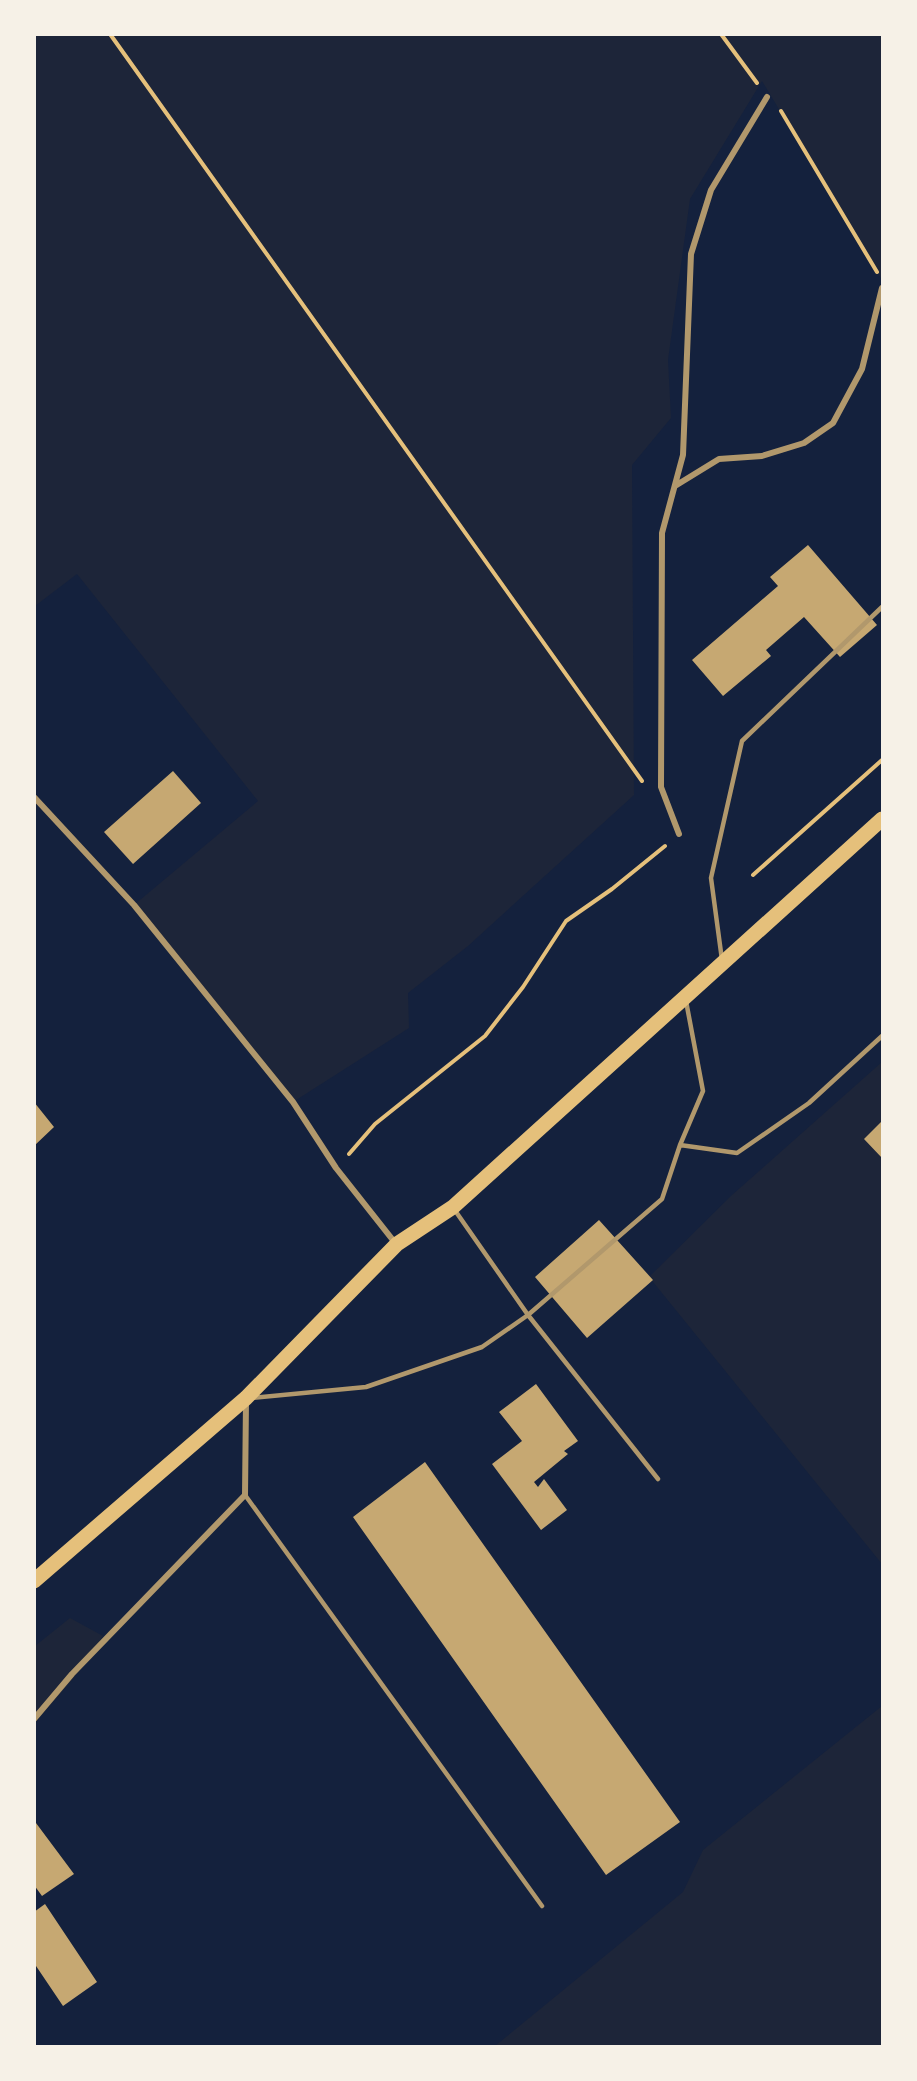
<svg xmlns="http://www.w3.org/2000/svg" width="917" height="2081" font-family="Commissioner,sans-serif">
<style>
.green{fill:#1d2539}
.building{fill:#c6a872}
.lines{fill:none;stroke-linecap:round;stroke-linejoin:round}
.path{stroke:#e5c07b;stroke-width:4}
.service{stroke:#b1986c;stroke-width:4.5}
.minor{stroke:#b1986c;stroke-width:6}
.primary{stroke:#e5c07b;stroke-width:15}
</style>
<rect width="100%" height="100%" fill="#14213d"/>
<!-- green -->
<path class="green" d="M 35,35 L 882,35 L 882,280 L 762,81 L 690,199 L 668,360 L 671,418 L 632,465 L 634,795 L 468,946 L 408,993 L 409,1028 L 293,1102 L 134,905 L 258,801 L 77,574 L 35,606 Z
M 882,1062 L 882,1564 L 649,1277 L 732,1195 Z
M 70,1618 L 103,1636 L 79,1672 L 35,1723 L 35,1646 Z
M 882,1706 L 882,2046 L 495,2046 L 683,1892 L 703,1850 Z"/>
<!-- building -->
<path class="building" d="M 808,545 L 877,625 L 840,657 L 804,617 L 766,650 L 771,656 L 723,696 L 692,660 L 778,586 L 770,577 Z
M 173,771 L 201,803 L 133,864 L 104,832 Z
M 34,1102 L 54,1127 L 34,1146 Z
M 882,1121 L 882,1158 L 864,1139 Z
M 599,1220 L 653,1280 L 587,1338 L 535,1277 Z
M 536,1384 L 578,1441 L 564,1451 L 568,1454 L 534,1482 L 538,1487 L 544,1479 L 567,1510 L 541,1530 L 492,1464 L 522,1441 L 499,1412 Z
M 425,1462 L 680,1822 L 606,1875 L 353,1517 Z
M 36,1823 L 74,1874 L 42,1896 L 34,1885 L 34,1824 Z
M 45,1904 L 97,1982 L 63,2006 L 34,1963 L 34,1912 Z"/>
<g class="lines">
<!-- path -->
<path class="path" d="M 110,34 L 642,781
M 721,34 L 757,83
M 781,111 L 877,272
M 753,875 L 882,760
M 349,1154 L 375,1124 L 485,1036 L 523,987 L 566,921 L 612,889 L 665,846"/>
<!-- service -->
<path class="service" d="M 722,960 L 711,878 L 742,741 L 882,607
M 680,1145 L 737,1153 L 809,1103 L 882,1036
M 454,1209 L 528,1315 L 658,1479
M 251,1398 L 366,1387 L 482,1347 L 528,1315 L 662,1199 L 680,1145 L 703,1091 L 686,1001
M 245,1495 L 542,1906"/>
<!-- minor -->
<path class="minor" d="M 675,486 L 719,459 L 762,456 L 804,443 L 833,423 L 862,369 L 882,288
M 34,797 L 134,905 L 293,1102 L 336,1168 L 396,1244
M 679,834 L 661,787 L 662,533 L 683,455 L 691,254 L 711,190 L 767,97
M 34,1719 L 72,1674 L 245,1495 L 246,1401"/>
<!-- primary -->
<path class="primary" d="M 34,1581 L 246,1398 L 397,1244 L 453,1207 L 882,819"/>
</g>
<!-- border -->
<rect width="917" height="2081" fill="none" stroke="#f6f1e7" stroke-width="72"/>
</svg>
